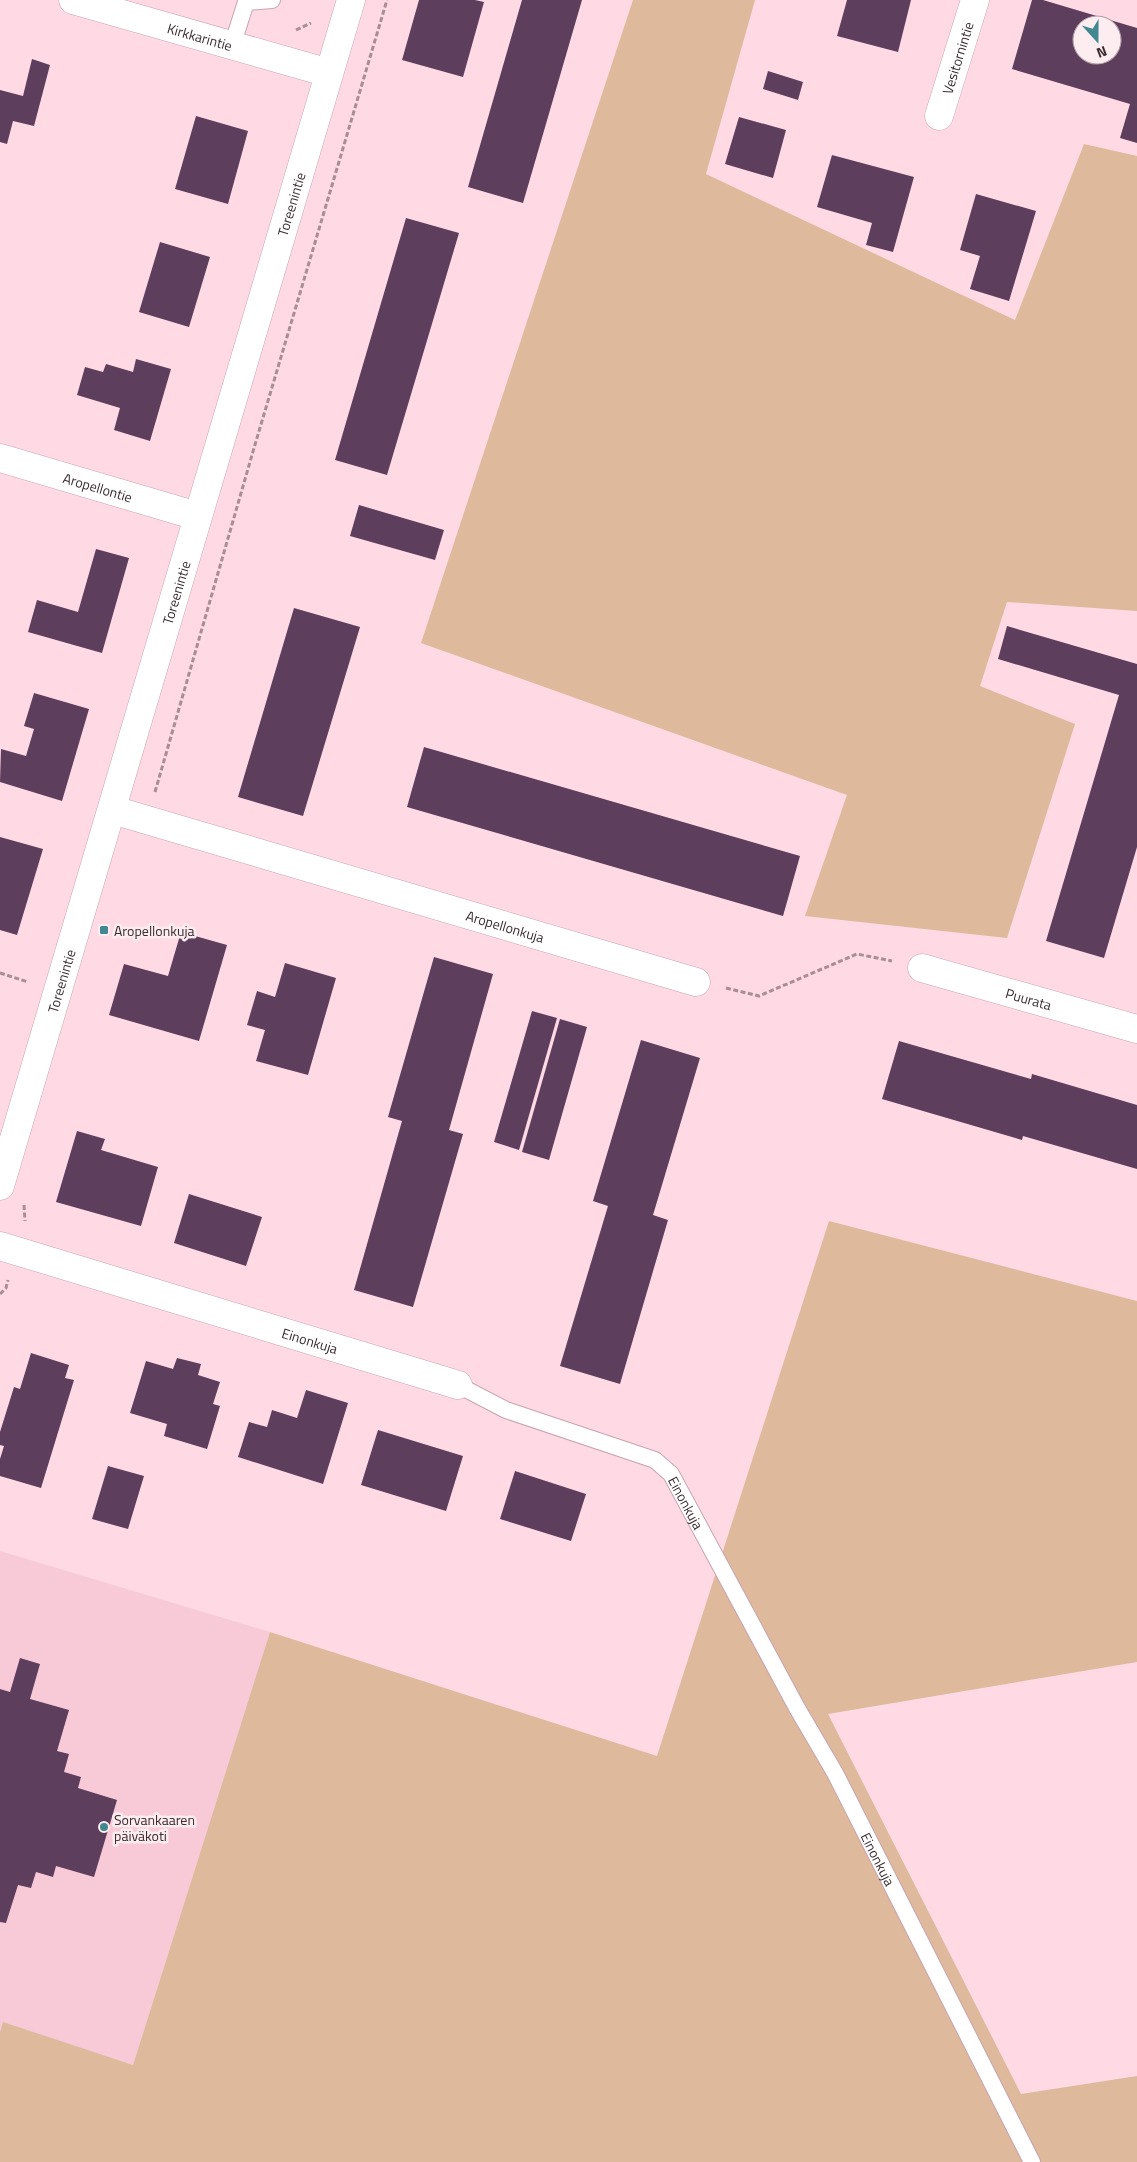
<svg xmlns="http://www.w3.org/2000/svg" width="1137" height="2162" font-family="'Titillium Web',sans-serif">
<style>
.built{fill:#f8cad8}
.green{fill:#deb99c}
.building{fill:#5e3e5d;fill-rule:evenodd}
.lines{fill:none;stroke-linecap:round;stroke-linejoin:round}
.service-casing{stroke:#c8a4af;stroke-width:18}
.minor-casing{stroke:#c8a4af;stroke-width:29}
.tertiary-casing{stroke:#c8a4af;stroke-width:29}
.path{stroke:#a98d95;stroke-width:3;stroke-dasharray:5 2.5;stroke-linecap:butt}
.service{stroke:#fff;stroke-width:16}
.minor{stroke:#fff;stroke-width:28}
.tertiary{stroke:#fff;stroke-width:28}
.poi-dot{fill:#418890;stroke:#fdedf1;stroke-width:2}
.labels{text-anchor:middle;dominant-baseline:central;stroke-width:5;stroke-linejoin:round;paint-order:stroke}
.street-label{font-size:14px;fill:#3a2c30;stroke:#fdedf1}
.poi-label{font-size:14px;fill:#3a2c30;stroke:#fdedf1;text-anchor:start}
</style>
<rect width="100%" height="100%" fill="#ffd9e4"/>
<!-- built -->
<path class="built" d="M 0,1551 L 270,1632 L 133,2065 L 3,2023 L 0,2032 Z"/>
<!-- green -->
<path class="green" d="M 633,0 L 755,0 L 706,174 L 1015,320 L 1084,144 L 1137,156 L 1137,611 L 1007,602 L 980,686 L 1075,724 L 1007,938 L 805,916 L 847,795 L 421,643 Z
M 829,1221 L 1137,1301 L 1137,1662 L 828,1714 L 1021,2094 L 1137,2076 L 1137,2162 L 0,2162 L 0,2032 L 3,2022 L 133,2065 L 270,1632 L 657,1756 Z"/>
<!-- building -->
<path class="building" d="M 419,0 L 475,0 L 484,2 L 463,77 L 402,60 Z
M 522,0 L 582,0 L 523,203 L 468,187 Z
M 847,0 L 911,0 L 898,52 L 837,36 Z
M 1032,0 L 1043,0 L 1137,28 L 1137,143 L 1120,138 L 1130,104 L 1012,69 ZM 1082,25 L 1112,25 L 1112,55 L 1082,55 Z
M 32,59 L 50,65 L 34,126 L 13,121 L 7,144 L 0,142 L 0,90 L 23,96 Z
M 768,71 L 803,82 L 798,100 L 763,89 Z
M 196,116 L 248,131 L 228,204 L 175,189 Z
M 739,117 L 786,130 L 773,178 L 725,164 Z
M 832,155 L 914,177 L 893,252 L 866,245 L 872,223 L 817,207 Z
M 976,194 L 1036,211 L 1009,301 L 970,289 L 980,256 L 960,250 Z
M 406,218 L 459,233 L 387,475 L 335,460 Z
M 160,242 L 210,257 L 189,327 L 139,312 Z
M 136,359 L 171,369 L 150,441 L 114,430 L 120,408 L 77,395 L 85,367 L 103,372 L 106,364 L 133,372 Z
M 359,505 L 444,530 L 435,560 L 350,536 Z
M 96,549 L 129,558 L 102,653 L 28,632 L 37,600 L 78,612 Z
M 294,608 L 360,627 L 303,816 L 238,797 Z
M 1007,626 L 1137,664 L 1137,847 L 1104,958 L 1046,941 L 1119,695 L 998,659 Z
M 34,693 L 89,709 L 62,801 L 0,782 L 1,749 L 26,756 L 34,729 L 24,726 Z
M 424,747 L 800,856 L 783,916 L 407,807 Z
M 0,837 L 43,849 L 17,935 L 0,930 Z
M 181,932 L 227,945 L 199,1041 L 109,1015 L 124,964 L 168,976 Z
M 434,957 L 493,974 L 449,1130 L 463,1134 L 413,1307 L 354,1290 L 402,1121 L 388,1117 Z
M 285,963 L 336,978 L 308,1075 L 256,1061 L 265,1030 L 247,1025 L 257,991 L 275,997 Z
M 532,1011 L 557,1018 L 519,1150 L 494,1142 Z
M 560,1019 L 587,1027 L 549,1160 L 522,1152 Z
M 641,1040 L 700,1058 L 653,1215 L 668,1220 L 620,1384 L 560,1366 L 608,1206 L 593,1201 Z
M 899,1041 L 1031,1079 L 1032,1074 L 1137,1105 L 1137,1169 L 1023,1136 L 1022,1140 L 882,1099 Z
M 77,1131 L 105,1139 L 101,1150 L 158,1167 L 141,1226 L 56,1202 Z
M 189,1194 L 262,1217 L 246,1266 L 174,1243 Z
M 31,1353 L 69,1365 L 65,1378 L 74,1380 L 41,1488 L 0,1476 L 0,1459 L 4,1446 L 0,1445 L 0,1432 L 14,1387 L 20,1389 Z
M 177,1358 L 201,1364 L 198,1375 L 220,1382 L 213,1404 L 220,1406 L 207,1449 L 164,1436 L 167,1424 L 130,1413 L 146,1361 L 173,1369 Z
M 306,1390 L 348,1403 L 323,1484 L 238,1457 L 249,1422 L 267,1427 L 272,1410 L 297,1418 Z
M 378,1430 L 463,1456 L 446,1511 L 361,1485 Z
M 108,1466 L 144,1476 L 128,1529 L 92,1519 Z
M 515,1471 L 586,1494 L 571,1541 L 500,1519 Z
M 20,1658 L 40,1664 L 30,1699 L 69,1710 L 57,1751 L 69,1754 L 64,1772 L 81,1777 L 78,1788 L 117,1800 L 94,1877 L 56,1866 L 53,1877 L 36,1872 L 31,1888 L 18,1885 L 6,1923 L 0,1922 L 0,1689 L 10,1692 Z"/>
<g class="lines">
<!-- service casing -->
<g class="service-casing">
<g id="service">
<path d="M 232,46 L 246,2 L 272,0"/>
<path id="s1" d="M 458,1385 L 506,1410 L 655,1460 L 671,1474 L 797,1708 L 835,1773 L 1032,2162"/>
</g>
</g>
<!-- minor casing -->
<g class="minor-casing">
<g id="minor">
<path id="s2" d="M 73,0 L 329,73"/>
<path id="s3" d="M 939,116 L 975,0"/>
<path id="s4" d="M 0,458 L 197,516"/>
<path id="s5" d="M 113,810 L 696,982"/>
<path id="s6" d="M 922,968 L 1137,1029"/>
<path id="s7" d="M 0,1246 L 458,1385"/>
</g>
</g>
<!-- tertiary casing -->
<g class="tertiary-casing">
<g id="tertiary">
<path id="s8" d="M 0,1186 C 117,791 234,395 351,0"/>
</g>
</g>
<!-- path -->
<path class="path" d="M 296,30 L 311,23
M 155,792 L 254,448 L 387,0
M 0,973 L 28,982
M 726,988 L 759,996 L 857,954 L 892,961
M 24,1205 L 25,1221
M 0,1294 L 6,1288 L 8,1280"/>
<!-- service -->
<use href="#service" class="service"/>
<!-- minor -->
<use href="#minor" class="minor"/>
<!-- tertiary -->
<use href="#tertiary" class="tertiary"/>
</g>
<!-- markers -->
<g class="poi-dot">
<rect x="99" y="925" width="10" height="10" rx="2.5"/>
<circle cx="104" cy="1827" r="5"/>
</g>
<g class="labels">
<!-- street labels -->
<g class="street-label">
<text stroke="none"><textPath href="#s2" startOffset="132">Kirkkarintie</textPath></text>
<text stroke="none"><textPath href="#s3" startOffset="61">Vesitornintie</textPath></text>
<text stroke="none"><textPath href="#s8" startOffset="1024">Toreenintie</textPath></text>
<text stroke="none"><textPath href="#s4" startOffset="102">Aropellontie</textPath></text>
<text stroke="none"><textPath href="#s8" startOffset="619">Toreenintie</textPath></text>
<text stroke="none"><textPath href="#s5" startOffset="409">Aropellonkuja</textPath></text>
<text stroke="none"><textPath href="#s8" startOffset="214">Toreenintie</textPath></text>
<text stroke="none"><textPath href="#s6" startOffset="111">Puurata</textPath></text>
<text stroke="none"><textPath href="#s7" startOffset="324">Einonkuja</textPath></text>
<text stroke="none"><textPath href="#s1" startOffset="265">Einonkuja</textPath></text>
<text stroke="none"><textPath href="#s1" startOffset="670">Einonkuja</textPath></text>
</g>
<!-- poi labels -->
<g class="poi-label">
<text x="114" y="930">Aropellonkuja</text>
<text x="114" y="1819">Sorvankaaren<tspan x="114" dy="16">päiväkoti</tspan></text>
</g>
</g>
<!-- north arrow -->
<g transform="translate(1097 40) rotate(159)"><circle r="24" fill="#fdedf1" stroke="#afa0a4"/>
<path d="M0-4L9 19L0 12L-9 19Z" fill="#418890"/>
<text y="-8" font-size="14" font-weight="bold" text-anchor="middle" fill="#3a2c30">N</text>
</g>
</svg>
